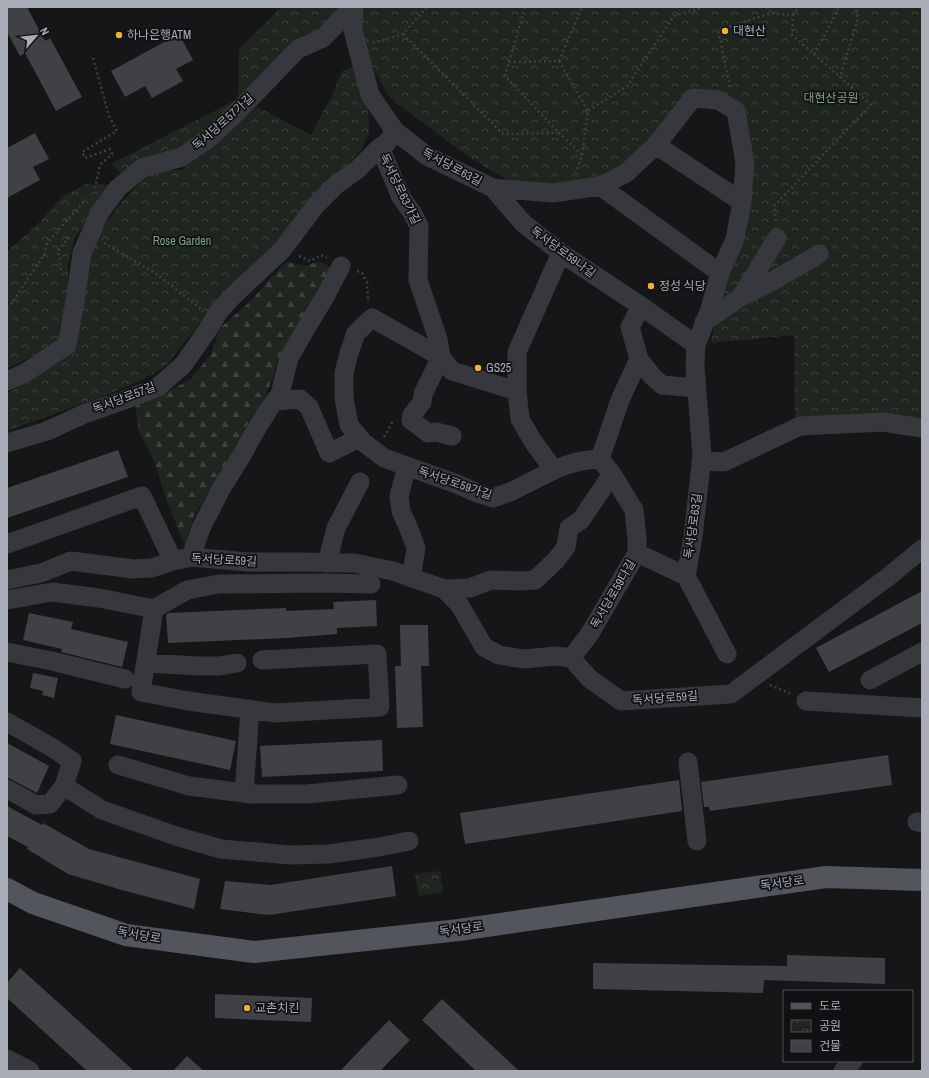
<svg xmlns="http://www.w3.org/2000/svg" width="929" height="1078" font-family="'Archivo Narrow','Noto Sans KR',sans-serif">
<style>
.forest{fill:url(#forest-firs)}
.park{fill:url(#park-crowns)}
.building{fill:#404145}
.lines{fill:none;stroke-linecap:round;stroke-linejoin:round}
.path{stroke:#3d3f44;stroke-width:2.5;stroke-dasharray:2 3;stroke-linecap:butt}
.minor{stroke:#37383d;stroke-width:19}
.major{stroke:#53555c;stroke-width:22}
.poi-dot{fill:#f2b134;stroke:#111113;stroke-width:1.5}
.labels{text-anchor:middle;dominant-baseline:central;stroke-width:3.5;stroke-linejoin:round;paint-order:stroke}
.poi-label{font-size:12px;fill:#a8adb8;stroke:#111113;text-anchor:start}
.park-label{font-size:12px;fill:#7fa381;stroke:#111113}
.street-label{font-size:12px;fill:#a8adb8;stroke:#111113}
</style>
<defs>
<pattern id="forest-firs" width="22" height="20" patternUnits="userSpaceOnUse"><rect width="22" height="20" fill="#1e261f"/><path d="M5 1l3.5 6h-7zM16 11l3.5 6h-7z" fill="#3c433d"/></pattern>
<pattern id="park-crowns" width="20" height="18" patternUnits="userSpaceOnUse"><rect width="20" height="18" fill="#1e261f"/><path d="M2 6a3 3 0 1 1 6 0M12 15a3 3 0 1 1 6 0" fill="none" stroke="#3c433d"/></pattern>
</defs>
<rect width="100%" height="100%" fill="#161618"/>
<!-- forest -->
<path class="forest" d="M 318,261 L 333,268 L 296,332 L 278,360 L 272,380 L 262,405 L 245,428 L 233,455 L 212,486 L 194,516 L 185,546 L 166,499 L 155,463 L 139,432 L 135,404 L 167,392 L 191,379 L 211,354 L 220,328 L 251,301 L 269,280 L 286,262 L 307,266 Z"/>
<!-- park -->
<path class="park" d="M 281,7 L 922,7 L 922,417 L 795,422 L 794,335 L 711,343 L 720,295 L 747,231 L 752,170 L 741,113 L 686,94 L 655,140 L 619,168 L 596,180 L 566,184 L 512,183 L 467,156 L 390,98 L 350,29 L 296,46 L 165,170 L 182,170 L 256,107 L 267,112 L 311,135 L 332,95 L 342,71 L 359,65 L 368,109 L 369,132 L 361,150 L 343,169 L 270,252 L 215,307 L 189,337 L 166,366 L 140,381 L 101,397 L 7,431 L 7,393 L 17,388 L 57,361 L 88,256 L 100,231 L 121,203 L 144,177 L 133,184 L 111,164 L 238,99 L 239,50 Z
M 85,184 L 110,185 L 74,239 L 68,267 L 68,324 L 55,344 L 7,369 L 7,252 L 13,246 L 34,228 L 62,197 Z
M 440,871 L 443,892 L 419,896 L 415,874 Z"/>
<!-- building -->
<path class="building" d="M 7,7 L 27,7 L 45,41 L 50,38 L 82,97 L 56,111 L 25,53 L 20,56 L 7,32 Z
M 179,34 L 193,60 L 176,69 L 183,81 L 152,98 L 145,86 L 125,97 L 111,71 Z
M 35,133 L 49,159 L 33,167 L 40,180 L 7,198 L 7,148 Z
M 118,450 L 128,477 L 7,518 L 7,488 Z
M 922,591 L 922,623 L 829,672 L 816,648 Z
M 376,600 L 377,626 L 337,628 L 337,634 L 287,638 L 168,643 L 166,615 L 169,613 L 286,608 L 286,611 L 334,609 L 333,602 Z
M 29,613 L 73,622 L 71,629 L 128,642 L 122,667 L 61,652 L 62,649 L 23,640 Z
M 400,625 L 428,625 L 429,666 L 421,666 L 423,727 L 397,728 L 395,666 L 401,666 Z
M 33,673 L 58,678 L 54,698 L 42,695 L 43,691 L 30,688 Z
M 116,715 L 236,741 L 230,770 L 110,744 Z
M 382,740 L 383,771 L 262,777 L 260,746 Z
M 7,743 L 49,766 L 37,793 L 7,777 Z
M 888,755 L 892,785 L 710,811 L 709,807 L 704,807 L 701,782 Z
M 679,780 L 682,811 L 465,844 L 460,813 Z
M 7,806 L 42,825 L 43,823 L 89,849 L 200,879 L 194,909 L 122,890 L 68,874 L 27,849 L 28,847 L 7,836 Z
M 392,866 L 396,896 L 269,915 L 220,909 L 225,881 L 271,885 Z
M 787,955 L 885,958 L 885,984 L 764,980 L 763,993 L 593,989 L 593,963 L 787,966 Z
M 20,968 L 134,1071 L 87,1071 L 7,998 L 7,983 Z
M 215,994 L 312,998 L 311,1022 L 215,1018 Z
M 442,999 L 519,1071 L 476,1071 L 422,1020 Z
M 389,1020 L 410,1040 L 380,1071 L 340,1071 Z
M 187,1056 L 204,1071 L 173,1071 Z"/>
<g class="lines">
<!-- path -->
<path class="path" d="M 525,7 L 505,76 L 559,133 L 582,155 L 576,173
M 766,7 L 772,13
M 793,15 L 799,7
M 403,34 L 503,134 L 558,133
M 373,43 L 403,34 L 427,7
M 814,54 L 838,10 L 836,7
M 93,58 L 109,116 L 117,131 L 82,152 L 85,158 L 110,149 L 112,154 L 100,165 L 95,188
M 559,61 L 582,7
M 509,62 L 559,61 L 588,111
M 730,87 L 718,30 L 772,13 L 793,15 L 792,35 L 840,77
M 582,155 L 588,111 L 627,86 L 674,16 L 705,7
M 776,221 L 774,206 L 871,105 L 840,77 L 858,19 L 856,7
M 104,243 L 155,273 L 201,309
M 299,256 L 310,261 L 321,255 L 327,258
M 61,270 L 58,251 L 69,237
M 357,271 L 362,273 L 367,283 L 368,302
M 7,308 L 11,304 L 44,255 L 47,243 L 86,199
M 384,437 L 393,421
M 770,685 L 791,694"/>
<!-- minor -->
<path class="minor" d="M 354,7 L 353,30 L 370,95 L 395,131 L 427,156 L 493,188 L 553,193 L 600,186 L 625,174 L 656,145 L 693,98 L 718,100 L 736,111 L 745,163 L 742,202 L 735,239 L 720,273 L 710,309 L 696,345 L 695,366 L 702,456 L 693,537 L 686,576 L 727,654
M 656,145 L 742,202
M 380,147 L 401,197 L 413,214 L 419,226 L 418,280 L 438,339 L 441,357 L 452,371 L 517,391
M 600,186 L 720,273
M 493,188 L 523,223 L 561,253 L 641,306 L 696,345
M 561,253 L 517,352 L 517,391 L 520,419 L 534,443 L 554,470 C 571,463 581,460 600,459
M 741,297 L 771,282 L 819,254
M 704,322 L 741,297 L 777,238
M 639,359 L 652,376 L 662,385 L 697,388
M 7,381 L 25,373 L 67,345 L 75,302 L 82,253 L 100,212 L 118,188 L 142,168 L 182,157 L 212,136 L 243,106 L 298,49 L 323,38 L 345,15 L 350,7
M 275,401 L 300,399 L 309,407 L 329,453 L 359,438
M 452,436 L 436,432 L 428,433 L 411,420 L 412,415 L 422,402 L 423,394 L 441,357 L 372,318 L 356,333 L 349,353 L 344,373 L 344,398 L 349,425 L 363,442 L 384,458 L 457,484 L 477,493 L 493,498 L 510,492 L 554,470
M 7,443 L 47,431 L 84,414 L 130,398 L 158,387 L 183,365 L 207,331 L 219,311 L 235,294 L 282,250 L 316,205 L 336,185 L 358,169 L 380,147 L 385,145 L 395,131
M 600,459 L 620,400 L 639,359 L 630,327 L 641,306
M 701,461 L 724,462 L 800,426 L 883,422 L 922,428
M 407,466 L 399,496 L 401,511 L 409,529 L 416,548 L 411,578
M 7,544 L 142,496 L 173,561
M 637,553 L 686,576
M 191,557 L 201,528 L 221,489 L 242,455 L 254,433 L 269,409 L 280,394 L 289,358 L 305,330 L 326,295 L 341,266
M 327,563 L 336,528 L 360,482
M 7,580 L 41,573 L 71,561 L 133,569 L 152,568 L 173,561 L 191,557 L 247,562 L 300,562 L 354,563 L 393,571 L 444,589 L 459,604 L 484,647 L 499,655 L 523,659 L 556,656 L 571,658 L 590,679 L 621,701 L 731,694 L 888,577 L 922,549
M 444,589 L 470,588 L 491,580 L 520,581 L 535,580 L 556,560 L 566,547 L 569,528 L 581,520 L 612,474
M 7,600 L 52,592 L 99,598 L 154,609 L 141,692 L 188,701 L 276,713 L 380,707 L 377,654 L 262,660
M 154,609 L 187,590 L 219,584 L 325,583 L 371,584
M 7,652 L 52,661 L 125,679
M 571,658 L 589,635 L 637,553 L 637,538 L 634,510 L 612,474 L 600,459
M 146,663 L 199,666 L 219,666 L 237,663
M 870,680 L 922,652
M 806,701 L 922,708
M 7,722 L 51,747 L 72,761 L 64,786 L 50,804 L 36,805 L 7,789
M 688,762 L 697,841
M 118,765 L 189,786 L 252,794 L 307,794 L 398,785
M 64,786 L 102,810 L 179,837 L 221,849 L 257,852 L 289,855 L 329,854 L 379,847 L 409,841
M 244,793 L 250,709
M 917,822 L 922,823
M 7,1059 L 30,1071
M 843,1071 L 853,1061"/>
<!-- major -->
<path class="major" d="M 7,889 L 33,903 L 126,935 L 254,952 L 459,930 L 826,877 L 922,880"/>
</g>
<!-- markers -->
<g class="poi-dot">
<circle cx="725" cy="31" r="4"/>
<circle cx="119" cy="35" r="4"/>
<circle cx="651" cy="286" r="4"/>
<circle cx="478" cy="368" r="4"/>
<circle cx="247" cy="1008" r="4"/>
</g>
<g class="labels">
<!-- poi labels -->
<g class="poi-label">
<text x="733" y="31">대현산</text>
<text x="127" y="35">하나은행ATM</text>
<text x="659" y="286">정성 식당</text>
<text x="486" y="368">GS25</text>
<text x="255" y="1008">교촌치킨</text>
</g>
<!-- park labels -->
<g class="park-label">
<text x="831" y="98">대현산공원</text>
<text x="182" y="241">Rose Garden</text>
</g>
<!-- street labels -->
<g class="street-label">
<text transform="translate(223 122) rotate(-42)">독서당로57가길</text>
<text transform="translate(452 167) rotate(28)">독서당로63길</text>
<text transform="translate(400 189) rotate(64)">독서당로63가길</text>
<text transform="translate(563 252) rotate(36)">독서당로59나길</text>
<text transform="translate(124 398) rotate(-21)">독서당로57길</text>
<text transform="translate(455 483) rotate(19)">독서당로59가길</text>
<text transform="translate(693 526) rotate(-82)">독서당로63길</text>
<text transform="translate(224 560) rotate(3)">독서당로59길</text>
<text transform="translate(613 594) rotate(-60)">독서당로59다길</text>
<text transform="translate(665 698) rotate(-4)">독서당로59길</text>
<text transform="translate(782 883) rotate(-8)">독서당로</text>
<text transform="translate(461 929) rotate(-7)">독서당로</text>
<text transform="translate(139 935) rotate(10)">독서당로</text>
</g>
</g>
<!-- border -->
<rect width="929" height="1078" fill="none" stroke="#a8adb8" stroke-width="16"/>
<!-- legend -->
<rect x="783" y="990" width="130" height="72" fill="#111113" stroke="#4d4f55"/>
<rect x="791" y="1003" width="20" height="6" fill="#53555c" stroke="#4d4f55"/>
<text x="819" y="1010" font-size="12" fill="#a8adb8">도로</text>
<rect x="791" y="1020" width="20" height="12" fill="url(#park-crowns)" stroke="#4d4f55"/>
<text x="819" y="1030" font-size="12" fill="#a8adb8">공원</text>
<rect x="791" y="1040" width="20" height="12" fill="#404145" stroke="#4d4f55"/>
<text x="819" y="1050" font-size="12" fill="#a8adb8">건물</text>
<!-- north arrow -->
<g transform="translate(36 36) rotate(62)" stroke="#111113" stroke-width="3" paint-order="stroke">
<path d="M0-3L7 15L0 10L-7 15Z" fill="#a8adb8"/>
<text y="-6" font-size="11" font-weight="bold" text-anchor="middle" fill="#a8adb8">N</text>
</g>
</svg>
